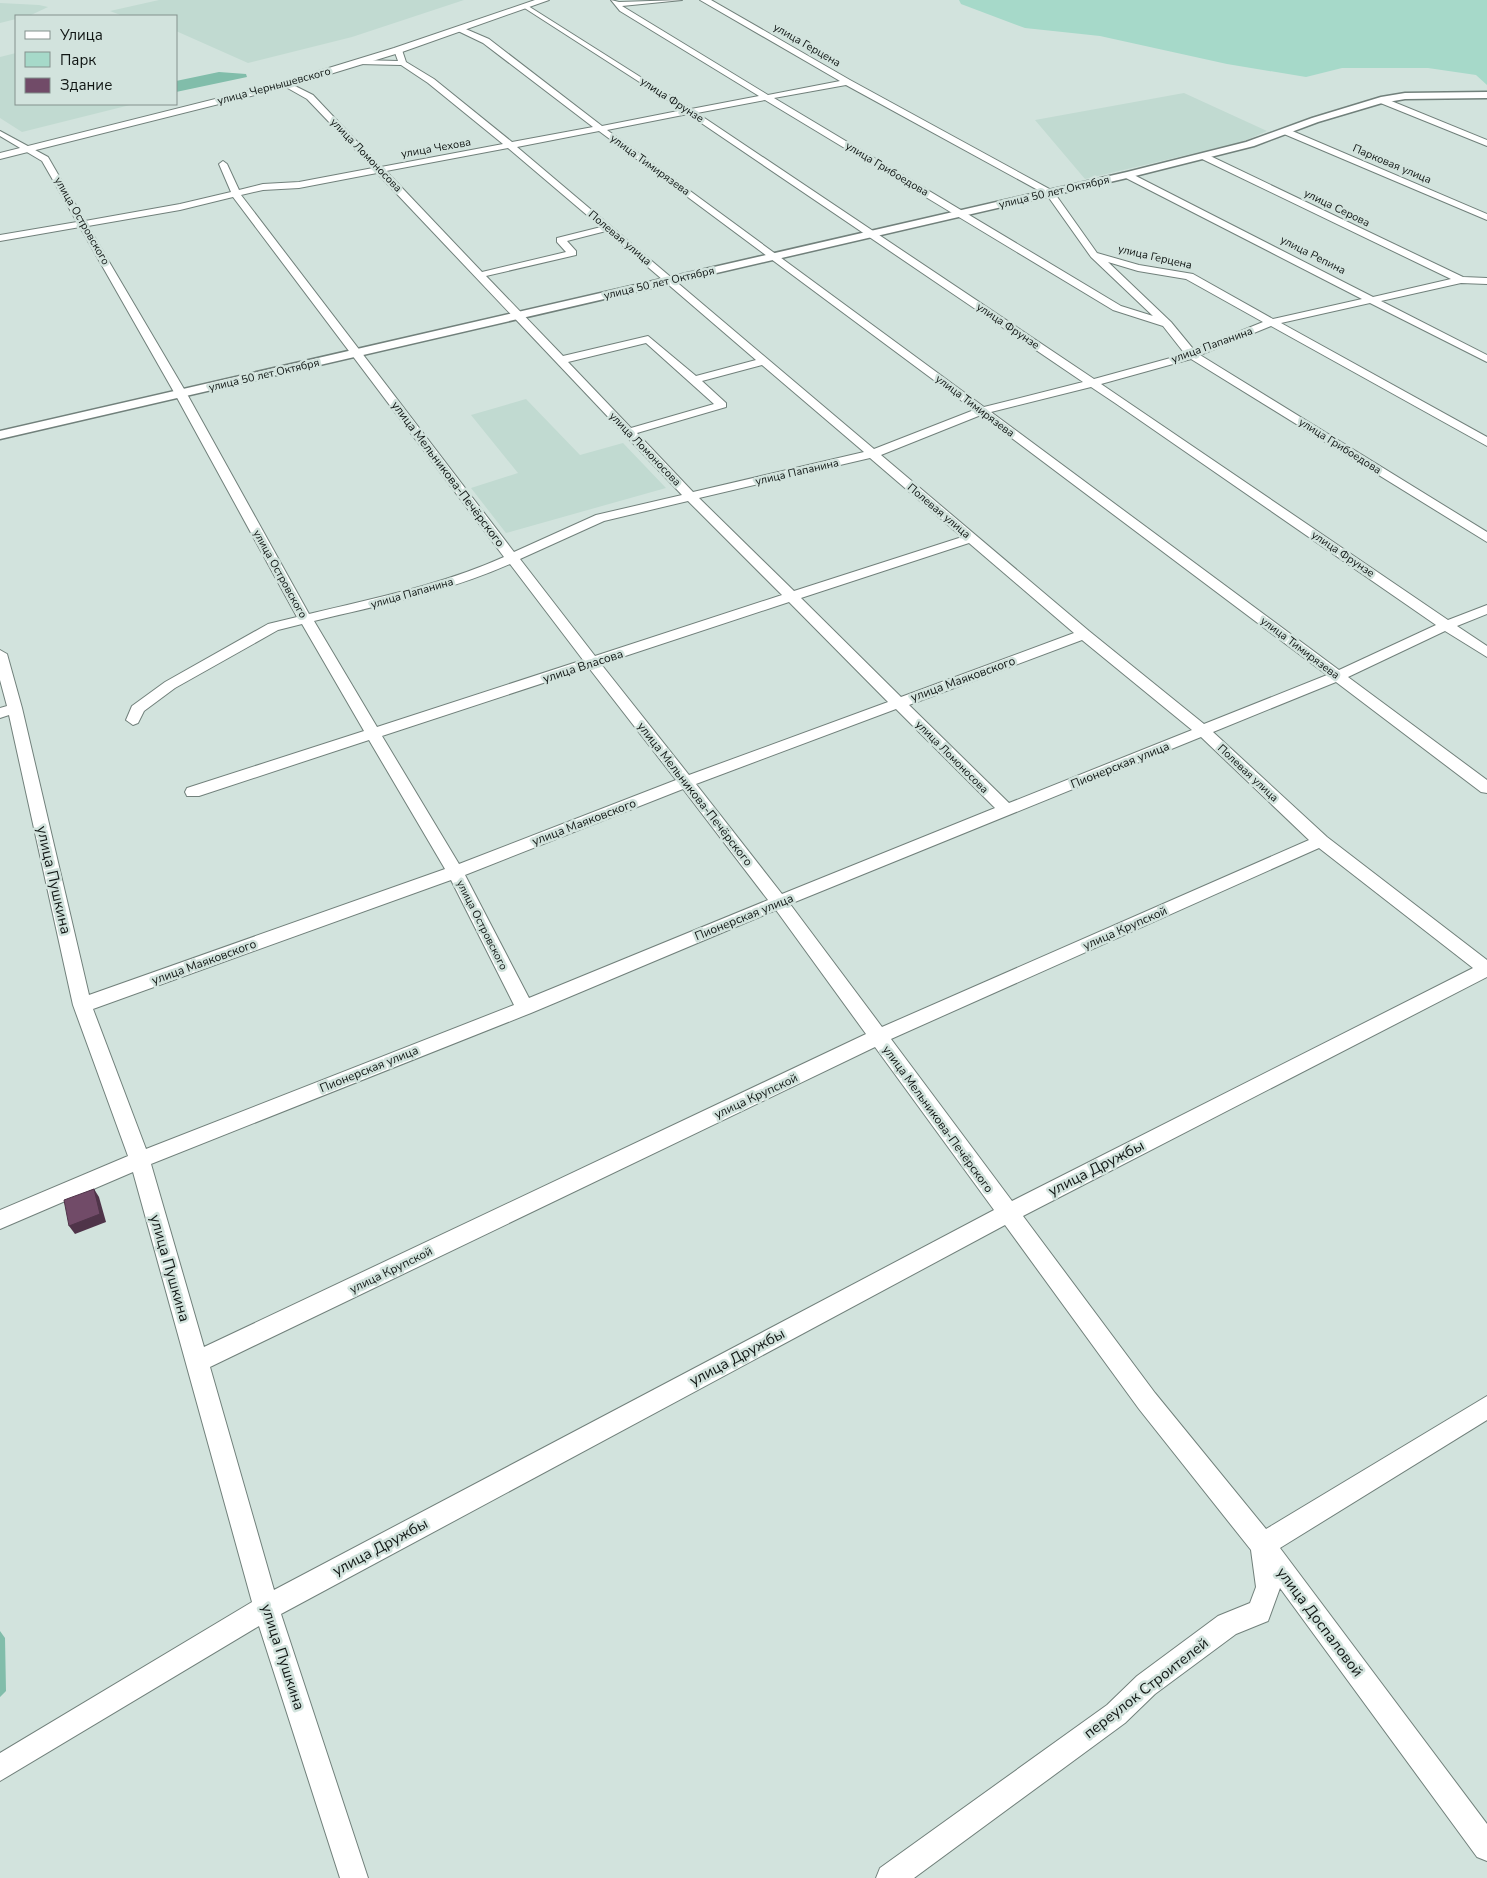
<svg xmlns="http://www.w3.org/2000/svg" width="1487" height="1878" font-family="'Nunito Sans',sans-serif">
<style>
.built{fill:#c1dad1}
.green{fill:#a6d9c9}
.water{fill:#81bdaa}
.lines{fill:none;stroke-linecap:round;stroke-linejoin:round}
.minor-casing{stroke:#71807b;stroke-width:2}
.tertiary-casing{stroke:#71807b;stroke-width:3}
.secondary-casing{stroke:#71807b;stroke-width:2}
.minor{fill:#fff;fill-rule:evenodd}
.tertiary{fill:#fff;fill-rule:evenodd}
.secondary{fill:#fff;fill-rule:evenodd}
.shaded-wall{fill:#4f3449}
.building{fill:#714b68;stroke:#4f3449}
.labels{text-anchor:middle;dominant-baseline:central;stroke-width:5;stroke-linejoin:round;paint-order:stroke}
.far-street-label{font-size:11px;fill:#101614;stroke:#d2e3dd}
.street-label{font-size:12px;fill:#101614;stroke:#d2e3dd}
.near-street-label{font-size:15px;fill:#101614;stroke:#d2e3dd}
</style>
<rect width="100%" height="100%" fill="#d2e3dd"/>
<!-- built -->
<path class="built" d="M 159,0 L 464,0 L 352,37 L 248,63 L 176,31 L 176,16 L 123,16 L 110,11 Z
M 0,3 L 39,5 L 48,7 L 31,15 L 16,16 L 16,19 L 0,23 Z
M 16,53 L 16,104 L 134,104 L 22,132 L 0,118 L 0,57 Z
M 1184,93 L 1267,131 L 1242,142 L 1085,179 L 1035,120 Z
M 526,399 L 580,455 L 623,443 L 666,488 L 506,533 L 471,488 L 518,473 L 471,415 Z"/>
<!-- green -->
<path class="green" d="M 959,0 L 1487,0 L 1487,85 L 1476,75 L 1428,68 L 1342,68 L 1306,77 L 1227,64 L 1100,36 L 1025,28 L 961,4 Z"/>
<!-- water -->
<path class="water" d="M 219,72 L 246,74 L 247,77 L 176,92 L 176,81 Z
M 0,1631 L 5,1638 L 6,1691 L 0,1697 Z"/>
<g class="lines">
<!-- minor casing -->
<g class="minor-casing">
<path id="minor" d="M 611,0 L 619,2 L 682,0 L 622,6 L 768,95 L 840,81 L 700,0 L 711,0 L 850,80 L 1053,191 L 1097,253 L 1139,265 L 1193,274 L 1273,319 L 1362,299 L 1124,177 L 1124,173 L 1130,173 L 1373,297 L 1451,279 L 1200,158 L 1200,154 L 1206,154 L 1463,277 L 1487,278 L 1487,284 L 1461,283 L 1381,301 L 1487,355 L 1487,362 L 1370,303 L 1281,323 L 1487,437 L 1487,446 L 1271,326 L 1200,355 L 1487,532 L 1487,542 L 1191,359 L 1101,384 L 1448,620 L 1487,605 L 1487,614 L 1457,626 L 1487,646 L 1487,657 L 1445,631 L 1348,677 L 1487,780 L 1487,793 L 1481,792 L 1336,682 L 1213,732 L 1327,837 L 1487,960 L 1487,977 L 1023,1216 L 1155,1393 L 1266,1529 L 1487,1396 L 1487,1420 L 1280,1548 L 1487,1824 L 1487,1861 L 1477,1857 L 1280,1588 L 1268,1621 L 1236,1634 L 1155,1694 L 1125,1723 L 914,1878 L 876,1878 L 880,1868 L 1107,1705 L 1137,1676 L 1218,1616 L 1250,1603 L 1256,1587 L 1251,1550 L 1139,1409 L 1005,1225 L 281,1614 L 368,1878 L 340,1878 L 259,1626 L 0,1781 L 0,1753 L 252,1602 L 133,1172 L 0,1229 L 0,1210 L 128,1156 L 73,1005 L 9,715 L 0,718 L 0,708 L 7,706 L 0,680 L 0,650 L 7,654 L 22,708 L 89,995 L 445,869 L 369,740 L 199,796 L 187,796 L 185,792 L 187,788 L 364,731 L 302,624 L 278,630 L 175,688 L 144,711 L 138,723 L 133,725 L 126,720 L 132,706 L 165,682 L 268,624 L 297,617 L 175,394 L 80,227 L 0,241 L 0,235 L 77,222 L 42,161 L 0,136 L 0,131 L 48,157 L 85,221 L 180,204 L 231,192 L 219,164 L 223,161 L 227,164 L 239,190 L 263,184 L 299,182 L 373,168 L 307,99 L 284,86 L 284,82 L 287,82 L 313,95 L 381,167 L 503,144 L 428,83 L 401,65 L 359,64 L 355,62 L 359,60 L 398,61 L 394,50 L 398,48 L 402,50 L 406,62 L 434,79 L 512,142 L 593,127 L 483,43 L 458,31 L 461,27 L 489,39 L 602,126 L 683,110 L 523,7 L 525,4 L 691,109 L 759,96 L 620,11 ZM 846,85 L 1047,195 L 1091,257 L 1153,316 L 1121,306 L 774,98 ZM 765,100 L 1113,310 L 1163,326 L 1185,354 L 1094,379 L 697,113 ZM 688,114 L 1083,382 L 984,407 L 607,130 ZM 599,131 L 974,410 L 874,449 L 517,147 ZM 508,148 L 601,227 L 557,238 L 557,242 L 566,252 L 482,272 L 386,171 ZM 377,173 L 682,495 L 596,515 L 514,552 L 241,195 L 263,190 L 299,188 ZM 233,197 L 504,557 C 442,585 375,598 309,614 L 187,394 L 88,226 L 180,210 ZM 606,231 L 756,360 L 696,376 L 648,336 L 563,356 L 486,276 L 576,255 L 576,251 L 567,241 ZM 1108,262 L 1138,271 L 1186,279 L 1263,322 L 1194,350 L 1171,322 ZM 646,343 L 714,404 L 631,428 L 568,362 ZM 762,365 L 864,452 L 693,492 L 637,433 L 726,407 L 726,403 L 702,381 ZM 1091,387 L 1115,403 L 1436,625 L 1339,670 L 991,412 ZM 981,415 L 1327,675 L 1204,724 L 1089,631 L 881,455 ZM 870,458 L 962,537 L 794,591 L 699,498 ZM 688,501 L 782,595 L 595,656 L 520,559 L 604,521 ZM 969,543 L 1074,633 L 901,697 L 801,598 ZM 510,564 L 583,660 L 377,727 L 314,621 C 380,605 447,592 510,564 ZM 789,602 L 888,702 L 689,775 L 601,664 ZM 1082,640 L 1192,730 L 1009,803 L 909,705 ZM 589,668 L 676,780 L 459,864 L 382,736 ZM 896,709 L 995,808 L 782,894 L 696,784 ZM 1201,737 L 1309,840 L 882,1027 L 790,904 ZM 683,789 L 768,900 L 529,998 L 465,875 ZM 1319,848 L 1473,968 L 1012,1201 L 891,1039 ZM 451,880 L 514,1005 L 146,1149 L 93,1009 ZM 776,910 L 866,1034 L 204,1347 L 151,1164 L 531,1013 ZM 875,1047 L 994,1210 L 274,1590 L 210,1367 Z
M 1378,98 L 1384,98 L 1487,140 L 1487,146 L 1378,102 Z
M 1284,130 L 1290,130 L 1487,214 L 1487,220 L 1284,134 Z"/>
</g>
<!-- tertiary casing -->
<g class="tertiary-casing">
<path id="tertiary" d="M 1487,92 L 1487,98 L 1405,99 L 1382,103 L 1318,122 L 1254,146 L 1127,178 L 0,439 L 0,431 L 1127,172 L 1246,142 L 1312,118 L 1381,97 L 1405,93 Z"/>
</g>
<!-- secondary casing -->
<g class="secondary-casing">
<path id="secondary" d="M 535,0 L 549,0 L 402,52 L 291,86 L 0,159 L 0,153 L 283,82 L 394,48 Z"/>
</g>
<!-- minor -->
<use href="#minor" class="minor"/>
<!-- tertiary -->
<use href="#tertiary" class="tertiary"/>
<!-- secondary -->
<use href="#secondary" class="secondary"/>
</g>
<!-- shaded-wall -->
<path class="shaded-wall" d="M 94,1189 L 99,1197 L 106,1222 L 75,1234 L 69,1226 Z"/>
<!-- building -->
<path class="building" d="M 94,1189 L 100,1214 L 69,1226 L 64,1200 Z"/>
<g class="labels">
<!-- far-street labels -->
<g class="far-street-label">
<text transform="translate(807 45) rotate(30)">улица Герцена</text>
<text transform="translate(274 86) rotate(-15)">улица Чернышевского</text>
<text transform="translate(672 100) rotate(33)">улица Фрунзе</text>
<text transform="translate(436 148) rotate(-10)">улица Чехова</text>
<text transform="translate(366 155) rotate(46)">улица Ломоносова</text>
<text transform="translate(1392 164) rotate(23)">Парковая улица</text>
<text transform="translate(650 165) rotate(36)">улица Тимирязева</text>
<text transform="translate(887 169) rotate(31)">улица Грибоедова</text>
<text transform="translate(1054 192) rotate(-13)">улица 50 лет Октября</text>
<text transform="translate(1337 208) rotate(26)">улица Серова</text>
<text transform="translate(82 221) rotate(60)">улица Островского</text>
<text transform="translate(620 238) rotate(40)">Полевая улица</text>
<text transform="translate(1313 255) rotate(27)">улица Репина</text>
<text transform="translate(1155 257) rotate(13)">улица Герцена</text>
<text transform="translate(659 283) rotate(-13)">улица 50 лет Октября</text>
<text transform="translate(1008 326) rotate(34)">улица Фрунзе</text>
<text transform="translate(1212 345) rotate(-20)">улица Папанина</text>
<text transform="translate(264 375) rotate(-13)">улица 50 лет Октября</text>
<text transform="translate(975 406) rotate(37)">улица Тимирязева</text>
<text transform="translate(1340 446) rotate(32)">улица Грибоедова</text>
<text transform="translate(645 449) rotate(46)">улица Ломоносова</text>
<text transform="translate(797 472) rotate(-13)">улица Папанина</text>
<text transform="translate(939 511) rotate(40)">Полевая улица</text>
<text transform="translate(1343 554) rotate(34)">улица Фрунзе</text>
<text transform="translate(280 574) rotate(61)">улица Островского</text>
<text transform="translate(412 593) rotate(-16)">улица Папанина</text>
<text transform="translate(1300 648) rotate(37)">улица Тимирязева</text>
<text transform="translate(952 757) rotate(45)">улица Ломоносова</text>
<text transform="translate(1248 773) rotate(43)">Полевая улица</text>
<text transform="translate(482 925) rotate(63)">улица Островского</text>
</g>
<!-- street labels -->
<g class="street-label">
<text transform="translate(448 474) rotate(53)">улица Мельникова-Печёрского</text>
<text transform="translate(583 666) rotate(-18)">улица Власова</text>
<text transform="translate(963 679) rotate(-20)">улица Маяковского</text>
<text transform="translate(1120 765) rotate(-22)">Пионерская улица</text>
<text transform="translate(695 794) rotate(52)">улица Мельникова-Печёрского</text>
<text transform="translate(584 822) rotate(-21)">улица Маяковского</text>
<text transform="translate(744 917) rotate(-22)">Пионерская улица</text>
<text transform="translate(1125 928) rotate(-24)">улица Крупской</text>
<text transform="translate(204 962) rotate(-20)">улица Маяковского</text>
<text transform="translate(369 1069) rotate(-22)">Пионерская улица</text>
<text transform="translate(756 1096) rotate(-25)">улица Крупской</text>
<text transform="translate(938 1119) rotate(54)">улица Мельникова-Печёрского</text>
<text transform="translate(391 1270) rotate(-26)">улица Крупской</text>
</g>
<!-- near-street labels -->
<g class="near-street-label">
<text transform="translate(54 880) rotate(77)">улица Пушкина</text>
<text transform="translate(1096 1168) rotate(-27)">улица Дружбы</text>
<text transform="translate(170 1268) rotate(74)">улица Пушкина</text>
<text transform="translate(737 1357) rotate(-28)">улица Дружбы</text>
<text transform="translate(380 1547) rotate(-28)">улица Дружбы</text>
<text transform="translate(1320 1622) rotate(53)">улица Доспаловой</text>
<text transform="translate(283 1657) rotate(72)">улица Пушкина</text>
<text transform="translate(1146 1688) rotate(-38)">переулок Строителей</text>
</g>
</g>
<!-- legend -->
<rect x="15" y="15" width="162" height="90" fill="#d2e3dd" stroke="#84918d"/>
<rect x="25" y="31" width="25" height="8" fill="#ffffff" stroke="#84918d"/>
<text x="60" y="40" font-size="15" fill="#101614">Улица</text>
<rect x="25" y="52" width="25" height="15" fill="#a6d9c9" stroke="#84918d"/>
<text x="60" y="65" font-size="15" fill="#101614">Парк</text>
<rect x="25" y="78" width="25" height="15" fill="#714b68" stroke="#84918d"/>
<text x="60" y="90" font-size="15" fill="#101614">Здание</text>
</svg>
